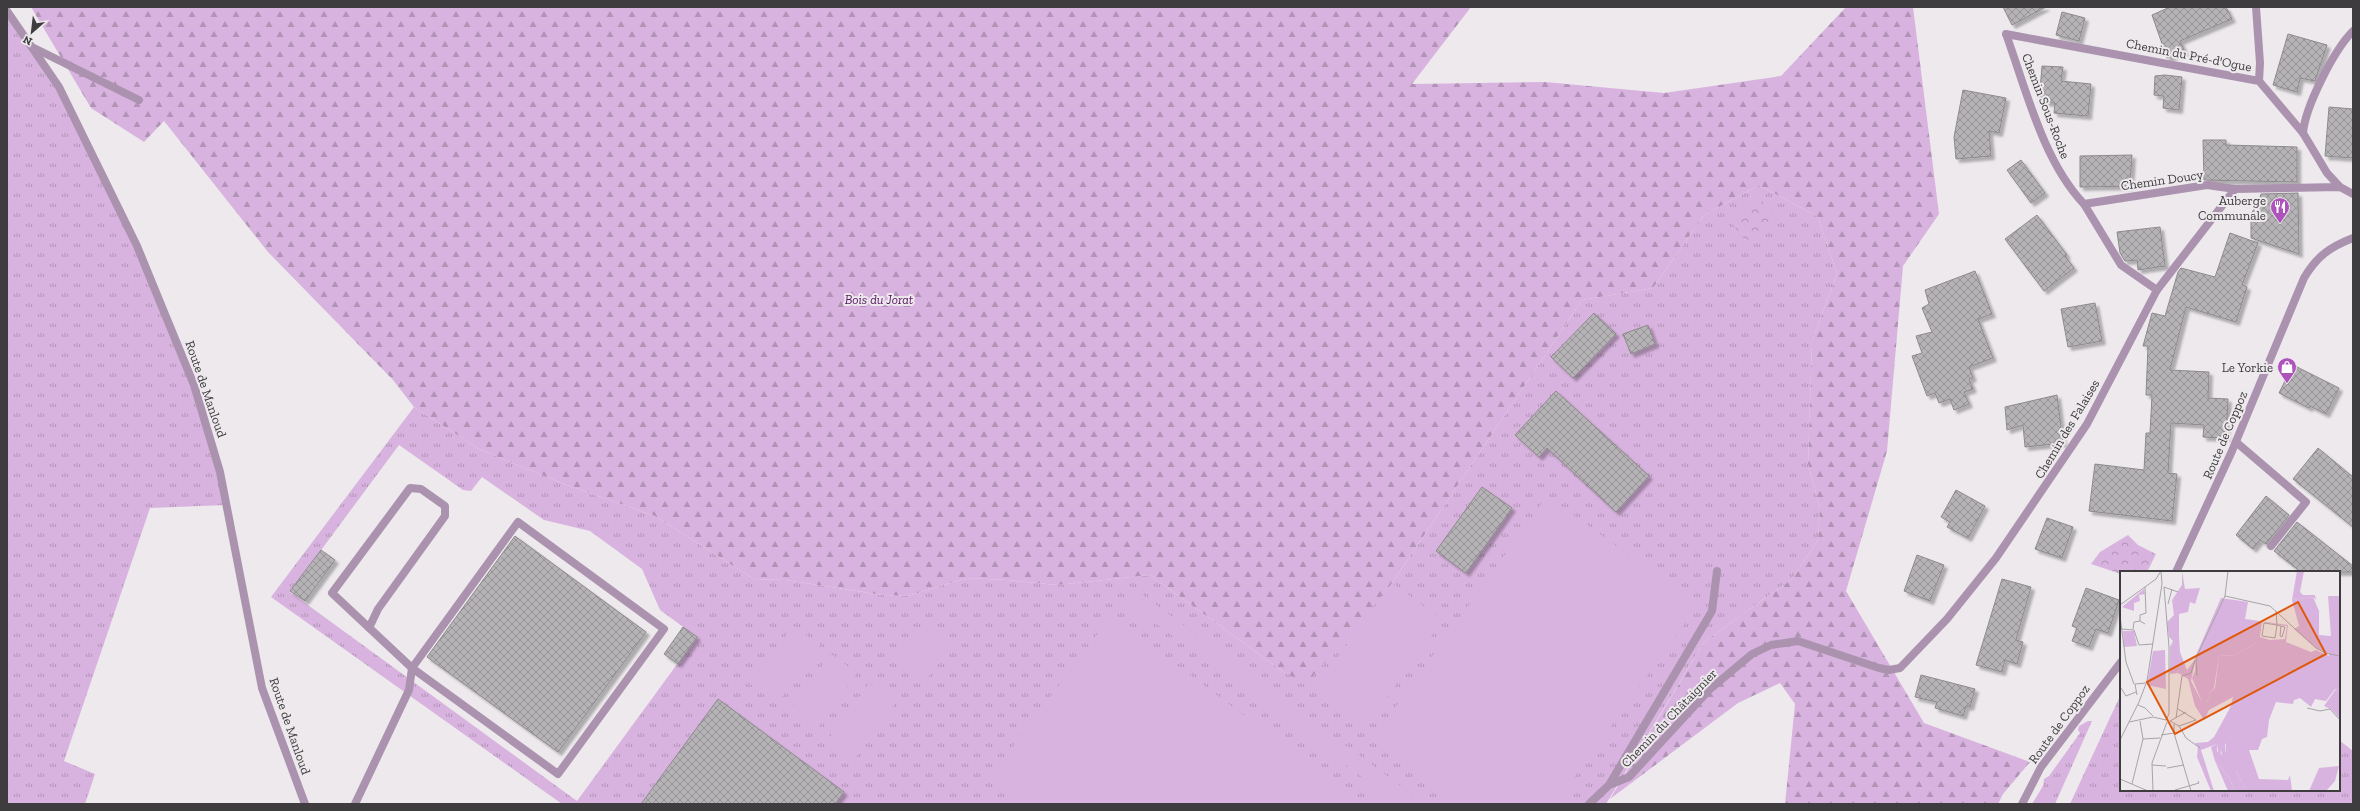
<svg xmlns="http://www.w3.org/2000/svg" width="2360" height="811" font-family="'Zilla Slab',serif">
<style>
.grass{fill:url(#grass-tufts);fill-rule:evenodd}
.forest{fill:url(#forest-firs)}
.park{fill:url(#park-crowns)}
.pitch{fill:#d9b3df}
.building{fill:url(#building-cross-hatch);stroke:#8d8a8d;filter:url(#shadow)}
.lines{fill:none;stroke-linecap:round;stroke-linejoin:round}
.service{stroke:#ab93af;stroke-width:8}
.minor{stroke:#ab93af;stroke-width:8}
.labels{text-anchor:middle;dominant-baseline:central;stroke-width:4;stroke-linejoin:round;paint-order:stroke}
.street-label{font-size:13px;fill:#3e3c3e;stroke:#ede9ed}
.poi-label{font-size:13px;fill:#3e3c3e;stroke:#ede9ed;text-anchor:end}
.park-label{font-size:13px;font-style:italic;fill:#581563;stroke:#ede9ed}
.inset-road{fill:none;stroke:#a7a4a7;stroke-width:1}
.view{fill:#e0580e;fill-opacity:0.15;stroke:#e0580e;stroke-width:2}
.inset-edge{fill:none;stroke:#3e3c3e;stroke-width:2}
</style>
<defs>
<pattern id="grass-tufts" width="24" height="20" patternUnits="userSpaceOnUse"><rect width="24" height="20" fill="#d9b3df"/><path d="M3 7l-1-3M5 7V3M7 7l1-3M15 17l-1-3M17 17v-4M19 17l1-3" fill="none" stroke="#b193b6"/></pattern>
<pattern id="forest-firs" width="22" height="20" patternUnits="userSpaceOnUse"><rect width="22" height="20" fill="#d9b3df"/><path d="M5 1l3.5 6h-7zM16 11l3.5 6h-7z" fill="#b193b6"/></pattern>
<pattern id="park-crowns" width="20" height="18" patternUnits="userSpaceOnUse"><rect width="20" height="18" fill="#d9b3df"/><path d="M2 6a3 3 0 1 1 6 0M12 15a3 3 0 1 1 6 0" fill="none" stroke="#b193b6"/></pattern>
<pattern id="building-cross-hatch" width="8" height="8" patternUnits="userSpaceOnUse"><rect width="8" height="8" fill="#b6b3b7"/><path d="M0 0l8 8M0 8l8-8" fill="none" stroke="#959396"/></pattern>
<filter id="shadow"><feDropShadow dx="3.5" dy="3.5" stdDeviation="1" flood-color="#0004"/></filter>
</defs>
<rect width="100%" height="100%" fill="#ede9ed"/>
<!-- grass -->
<path class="grass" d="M 7,11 L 59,87 L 180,348 L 226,505 L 150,508 L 64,761 L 95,774 L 85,804 L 7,804 Z
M 1759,185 L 1818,217 L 1837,274 L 1812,341 L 1808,464 L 1820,507 L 1818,540 L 1792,579 L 1704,642 L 1606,804 L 562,804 L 271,597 L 414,407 L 479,449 L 564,484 L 655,516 L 754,579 L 786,580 L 882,595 L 908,596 L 966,578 L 1007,580 L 1058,585 L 1150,575 L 1285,673 L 1390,586 L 1582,300 L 1653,288 L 1704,215 ZM 399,445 L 463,490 L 471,491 L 482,477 L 544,520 L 590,531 L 642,569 L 660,610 L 697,637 L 577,801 L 290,592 Z
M 2121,694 L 2121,790 L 2339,790 L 2339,740 L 2353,751 L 2353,804 L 2070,804 Z
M 2088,721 L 2092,721 L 2055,804 L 2032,804 L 2043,786 L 2044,779 L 2049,776 L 2080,733 L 2078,730 L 2079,726 Z"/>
<!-- forest -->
<path class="forest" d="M 31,7 L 1471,7 L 1412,84 L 1545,82 L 1664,93 L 1781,76 L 1846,7 L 1913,7 L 1939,214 L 1903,266 L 1887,451 L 1846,591 L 1924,723 L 2030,762 L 2003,794 L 1998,804 L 1785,804 L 1795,704 L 1780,683 L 1738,703 L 1610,799 L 1704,642 L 1792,579 L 1818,540 L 1820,507 L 1808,464 L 1812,341 L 1837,274 L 1818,217 L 1759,185 L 1704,215 L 1653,288 L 1582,300 L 1390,586 L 1307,683 L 1285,673 L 1150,575 L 1058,585 L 1007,580 L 966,578 L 908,596 L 882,595 L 786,580 L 754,579 L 655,516 L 564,484 L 479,449 L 414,407 L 393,380 L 268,252 L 164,121 L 144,142 L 91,108 Z"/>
<!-- park -->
<path class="park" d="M 1759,197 L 1776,217 L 1746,241 L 1729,220 Z
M 2128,535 L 2138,545 L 2156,554 L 2147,572 L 2121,572 L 2121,574 L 2091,564 L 2100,552 Z"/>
<!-- pitch -->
<path class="pitch" d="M 1547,496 L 1698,605 L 1555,804 L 1461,804 L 1372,740 Z
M 1392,583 L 1443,620 L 1365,727 L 1314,690 Z
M 1132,587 L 1425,804 L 1382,804 L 1363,778 L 1158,625 L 1137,614 L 1115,609 Z
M 1111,616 L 1362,804 L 1021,804 L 988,780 Z
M 924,621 L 954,643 L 925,681 L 896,659 Z
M 793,626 L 820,645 L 777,704 L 750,684 Z
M 831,654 L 857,673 L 815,732 L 788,713 Z
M 869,683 L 896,702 L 853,761 L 827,741 Z"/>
<!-- building -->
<path class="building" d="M 2003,7 L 2046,7 L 2012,25 Z
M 2170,7 L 2226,7 L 2232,19 L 2180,41 L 2185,52 L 2167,58 L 2152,15 Z
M 2062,12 L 2085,18 L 2079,41 L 2056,35 Z
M 2288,34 L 2327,45 L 2315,81 L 2300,78 L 2297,92 L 2273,85 Z
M 2042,66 L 2063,67 L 2061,81 L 2091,84 L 2088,116 L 2054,113 L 2055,103 L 2039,102 Z
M 2165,75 L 2182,77 L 2179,110 L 2163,108 L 2164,96 L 2154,95 L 2155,76 Z
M 1963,90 L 2006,98 L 1999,133 L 1989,131 L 1991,156 L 1956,159 L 1954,137 Z
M 2329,107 L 2353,109 L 2353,158 L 2325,156 Z
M 2203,140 L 2226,140 L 2226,145 L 2297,147 L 2297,182 L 2204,180 Z
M 2132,155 L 2130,186 L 2080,187 L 2080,156 Z
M 2021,160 L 2045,193 L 2031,203 L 2007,170 Z
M 2298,193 L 2299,254 L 2251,238 L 2251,214 L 2258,203 L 2261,194 Z
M 2037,215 L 2067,255 L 2065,256 L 2074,268 L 2044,291 L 2005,239 Z
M 2160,227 L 2165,266 L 2138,270 L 2137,260 L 2125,261 L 2120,253 L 2117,232 Z
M 2230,233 L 2258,243 L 2242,285 L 2247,287 L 2236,322 L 2186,307 L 2170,370 L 2209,372 L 2208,398 L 2228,399 L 2226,438 L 2203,437 L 2204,425 L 2171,423 L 2168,473 L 2177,474 L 2172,521 L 2089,511 L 2095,464 L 2144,470 L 2146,433 L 2150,433 L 2152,395 L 2146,395 L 2148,346 L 2143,346 L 2152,313 L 2165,316 L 2178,272 L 2181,268 L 2215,277 Z
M 1975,271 L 1992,314 L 1978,319 L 1993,358 L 1969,367 L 1973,378 L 1969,379 L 1973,389 L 1964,392 L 1969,404 L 1954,410 L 1950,399 L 1939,403 L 1935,393 L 1927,396 L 1912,356 L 1922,353 L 1916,336 L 1932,332 L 1922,308 L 1929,304 L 1925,290 Z
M 2095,303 L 2102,341 L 2068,347 L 2061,309 Z
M 1594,313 L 1616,334 L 1573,378 L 1551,357 Z
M 1648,325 L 1655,344 L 1631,354 L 1623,334 Z
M 2293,365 L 2339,388 L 2326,414 L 2310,406 L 2309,408 L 2279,393 Z
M 1556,391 L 1649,476 L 1616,512 L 1547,448 L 1539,457 L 1515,435 Z
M 2057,395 L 2063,443 L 2025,447 L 2023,425 L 2007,430 L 2005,407 Z
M 2318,448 L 2353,477 L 2353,527 L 2293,479 Z
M 1482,487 L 1512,508 L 1466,573 L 1436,551 Z
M 1956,490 L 1985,506 L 1968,538 L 1947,527 L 1950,522 L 1941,517 Z
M 2266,496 L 2289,515 L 2266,544 L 2260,540 L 2253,549 L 2236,535 Z
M 2047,518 L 2073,527 L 2062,558 L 2035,549 Z
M 2297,522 L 2353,566 L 2353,572 L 2301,572 L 2274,551 Z
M 515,536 L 646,632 L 558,752 L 427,657 Z
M 321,550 L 335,560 L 305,601 L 290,591 Z
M 1917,555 L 1944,565 L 1930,601 L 1904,591 Z
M 2002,579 L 2031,587 L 2016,640 L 2023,642 L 2017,664 L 2005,660 L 2002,672 L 1976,665 Z
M 2086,588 L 2119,600 L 2108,633 L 2096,629 L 2089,647 L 2072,641 L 2077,628 L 2072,626 Z
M 683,627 L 697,637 L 678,664 L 664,654 Z
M 1921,675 L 1975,689 L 1970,707 L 1966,706 L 1963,716 L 1935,708 L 1937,702 L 1915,697 Z
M 718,699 L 844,792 L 835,804 L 641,804 Z"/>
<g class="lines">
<!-- service -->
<path class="service" d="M 34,48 L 139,100
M 2084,204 L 2121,265 L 2157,290
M 2236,442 L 2306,502 L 2271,546
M 355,804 L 409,690 L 412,668 L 518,522 L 664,629 L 558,774 L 412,668 L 332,593 L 410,488 L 421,489 L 445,506 L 445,516 L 378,609 L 369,628"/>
<!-- minor -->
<path class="minor" d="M 2256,7 L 2260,63 L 2259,81
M 7,11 L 59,87 L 137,246 L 194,385 L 220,472 L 262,688 L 305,804
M 2006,34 C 2026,89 2043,161 2084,204 L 2207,185 L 2235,189 L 2340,187
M 2006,34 L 2259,81 L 2303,133 L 2327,173 L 2340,187 L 2353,194
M 2303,133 C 2305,107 2334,50 2353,31
M 2176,572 L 2232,451 L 2304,278 C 2317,256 2330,247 2353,238
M 1609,785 L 1629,777 L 1709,690 L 1752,654 L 1771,645 L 1798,641 L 1879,668 L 1889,670 L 1900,668 L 1947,619 L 1996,558 L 2087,424 L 2157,290 L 2235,189
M 1589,804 L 1609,785 L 1712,611 L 1717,571
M 2022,804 L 2041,767 L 2121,662"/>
</g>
<!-- icons -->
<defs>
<g id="restaurant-pin" transform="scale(1)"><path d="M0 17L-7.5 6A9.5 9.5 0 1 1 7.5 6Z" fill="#ae52bc" stroke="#ede9ed"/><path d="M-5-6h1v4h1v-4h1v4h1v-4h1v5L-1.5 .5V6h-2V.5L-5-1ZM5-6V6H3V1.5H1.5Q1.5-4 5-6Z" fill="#fff"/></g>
<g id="shop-pin" transform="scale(1)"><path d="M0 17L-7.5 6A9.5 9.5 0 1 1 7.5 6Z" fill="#ae52bc" stroke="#ede9ed"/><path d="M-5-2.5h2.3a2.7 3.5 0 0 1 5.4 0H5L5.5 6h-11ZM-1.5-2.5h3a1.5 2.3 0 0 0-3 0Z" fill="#fff"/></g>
</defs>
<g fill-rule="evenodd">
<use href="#restaurant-pin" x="2280" y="207"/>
<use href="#shop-pin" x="2287" y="367"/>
</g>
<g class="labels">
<!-- street labels -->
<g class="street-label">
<text transform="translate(2189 55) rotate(11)">Chemin du Pré-d'Ogue</text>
<text transform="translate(2046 106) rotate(69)">Chemin Sous-Roche</text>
<text transform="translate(2162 180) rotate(-8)">Chemin Doucy</text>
<text transform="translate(206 389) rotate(71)">Route de Manloud</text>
<text transform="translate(2067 429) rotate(-59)">Chemin des Falaises</text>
<text transform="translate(2225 435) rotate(-67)">Route de Coppoz</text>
<text transform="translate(1669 718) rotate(-46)">Chemin du Châtaignier</text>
<text transform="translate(2059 724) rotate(-54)">Route de Coppoz</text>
<text transform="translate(290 726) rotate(71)">Route de Manloud</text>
</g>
<!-- poi labels -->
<g class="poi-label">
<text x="2266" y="200">Auberge<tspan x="2266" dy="15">Communale</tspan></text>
<text x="2273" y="367">Le Yorkie</text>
</g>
<!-- park labels -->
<g class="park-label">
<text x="879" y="299">Bois du Jorat</text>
</g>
</g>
<!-- overview -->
<g transform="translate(2120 571)">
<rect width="220" height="220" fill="#ede9ed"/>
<path d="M 24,18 L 25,23 L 19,24 L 20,30 L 14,32 L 14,40 L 2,36 ZM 208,25 L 220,25 L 220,90 L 209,90 L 209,83 L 196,77 L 174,58 L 179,55 L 172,29 L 193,26 L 199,40 L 199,64 L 211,65 ZM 101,27 L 128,31 L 125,48 L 168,54 L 166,71 L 138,71 L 113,85 L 99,84 L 94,117 L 90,121 L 87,131 L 82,131 L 72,107 L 75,100 L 76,84 ZM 142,51 L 167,55 L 165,68 L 150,69 L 140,66 ZM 45,79 L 46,118 L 27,114 L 33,80 ZM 216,118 L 220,119 L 220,148 L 212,139 L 204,135 ZM 105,172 L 105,180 L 127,220 L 115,220 L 108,205 L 95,190 L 91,176 L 97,173 L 97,180 L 102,184 L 101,179 Z" fill="#d9b3df" fill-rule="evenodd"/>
<path d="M 62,0 L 65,18 L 80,17 L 75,33 L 70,31 L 68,41 L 59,43 L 59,65 L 60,81 L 67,99 L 76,87 L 71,110 L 82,131 L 87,131 L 90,121 L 95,117 L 99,84 L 113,85 L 138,71 L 166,71 L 191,81 L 196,79 L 209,85 L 210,90 L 220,90 L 220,119 L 215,118 L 206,130 L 195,128 L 191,136 L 180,127 L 174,129 L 173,133 L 156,131 L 149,149 L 147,166 L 142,168 L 138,179 L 129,179 L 139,208 L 168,209 L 170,204 L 172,220 L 127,220 L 116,200 L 108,196 L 105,187 L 106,172 L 101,179 L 100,190 L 97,173 L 81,179 L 94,220 L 91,220 L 77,186 L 78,176 L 75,172 L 88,171 L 94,166 L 111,135 L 113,126 L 89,139 L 84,149 L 75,135 L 68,108 L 58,102 L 50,103 L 50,76 L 53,70 L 49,66 L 47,51 L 54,44 L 52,29 L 62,14 ZM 177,0 L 184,0 L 180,21 L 183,24 L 195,24 L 196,29 L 193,26 L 172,29 ZM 95,190 L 108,205 L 115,220 L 108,220 ZM 219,195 L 215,210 L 206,220 L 189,220 L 199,197 Z" fill="#d9b3df"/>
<path d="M 3,60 L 14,60 L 17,75 L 4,76 Z" fill="#d9b3df"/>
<path d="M 103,29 L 126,33 L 124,48 L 101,44 ZM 94,63 L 116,67 L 114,81 L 91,78 L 92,75 L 85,74 L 86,65 L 93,66 ZM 80,80 L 93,82 L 90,104 L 77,102 Z" fill="#d9b3df"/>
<path class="inset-road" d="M 25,16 L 26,42 L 20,44 L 20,50 L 25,53M 105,25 L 150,35 L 196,77 L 205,82 L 220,85M 48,33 L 52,18M 0,34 L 36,8 L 41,0M 156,40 L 157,54 L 155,67 L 142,65 L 144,52 L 157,54 L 165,56 L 162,66 L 160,65 L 161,55M 0,45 L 6,91 L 14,113M 1,58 L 14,59 L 19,74 L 33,73M 13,58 L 14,51 L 20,50M 77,105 L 76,87 L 105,25 L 108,0M 1,117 L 6,125 L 16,121M 17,124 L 15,113 L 26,112M 18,134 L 25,137 L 33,145M 187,137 L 200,140 L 210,138 L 220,149M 58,138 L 76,149M 56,147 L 62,105 L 71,102 L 75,89M 46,149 L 49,143 L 49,76 L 44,16 L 58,21M 20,150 L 23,168 L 40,167M 50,150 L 59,155 L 76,149M 50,150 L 66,141M 9,151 L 33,146 L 46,149M 54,153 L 54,162 L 71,220M 59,155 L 66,167 L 80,177M 41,164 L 54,162M 0,169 L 19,131 L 27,110 L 42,13 L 41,0M 32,194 L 46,195M 47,197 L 64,194M 0,208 L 28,220M 12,213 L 23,168M 55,219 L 79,212 L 78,210M 33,220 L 32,192 L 47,151"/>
<path class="view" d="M 178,31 L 206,83 L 55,163 L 27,111 Z"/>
<rect width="220" height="220" class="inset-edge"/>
</g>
<!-- border -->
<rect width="2360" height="811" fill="none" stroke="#3e3c3e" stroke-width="16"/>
<!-- north arrow -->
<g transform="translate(32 32) rotate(208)" stroke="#ede9ed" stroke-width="3" paint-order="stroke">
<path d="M0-3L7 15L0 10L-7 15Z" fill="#3e3c3e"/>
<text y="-6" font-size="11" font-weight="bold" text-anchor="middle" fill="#3e3c3e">N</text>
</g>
</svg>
